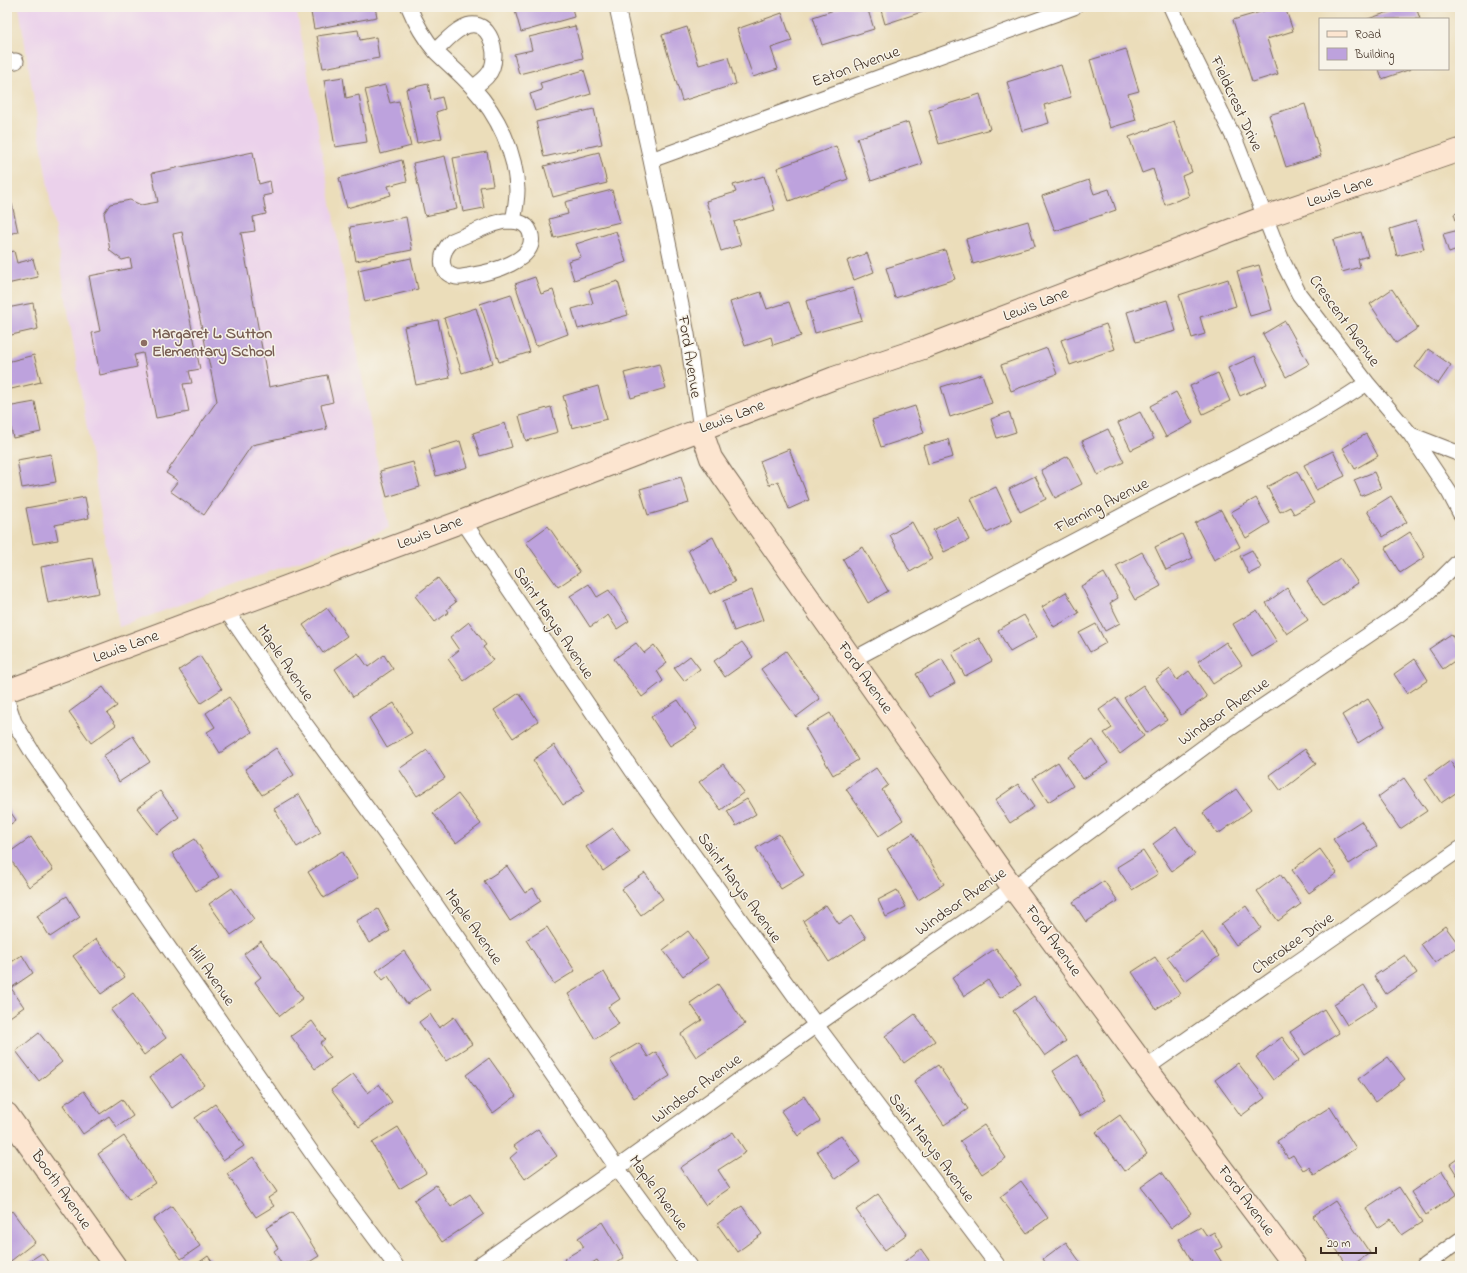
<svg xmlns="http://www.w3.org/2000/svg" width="1467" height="1273" font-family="'Indie Flower',sans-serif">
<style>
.built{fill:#ebd1eb}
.building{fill:#bda2dd}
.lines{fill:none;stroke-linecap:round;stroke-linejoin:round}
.street-casing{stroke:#796955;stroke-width:17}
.secondary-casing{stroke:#796955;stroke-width:24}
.street{stroke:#fff;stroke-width:15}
.secondary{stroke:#fce5d0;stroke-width:22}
.education-dot{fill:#8d6e63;stroke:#f7f3e8;stroke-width:1.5}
.labels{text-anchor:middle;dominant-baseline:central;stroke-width:3;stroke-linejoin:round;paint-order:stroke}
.street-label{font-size:16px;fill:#3b2a1e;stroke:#f7f3e8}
.education-label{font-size:16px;font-weight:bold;fill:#785e54;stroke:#f7f3e8;text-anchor:start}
</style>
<rect width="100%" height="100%" fill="#f7f3e8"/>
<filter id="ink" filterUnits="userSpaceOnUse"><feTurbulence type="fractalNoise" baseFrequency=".025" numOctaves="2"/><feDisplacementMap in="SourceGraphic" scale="8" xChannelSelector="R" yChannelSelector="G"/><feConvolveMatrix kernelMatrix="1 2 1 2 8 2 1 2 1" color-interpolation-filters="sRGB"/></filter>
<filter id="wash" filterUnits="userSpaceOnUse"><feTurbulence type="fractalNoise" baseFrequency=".012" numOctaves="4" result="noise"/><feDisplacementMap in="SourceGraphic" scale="16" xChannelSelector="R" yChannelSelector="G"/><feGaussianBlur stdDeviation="0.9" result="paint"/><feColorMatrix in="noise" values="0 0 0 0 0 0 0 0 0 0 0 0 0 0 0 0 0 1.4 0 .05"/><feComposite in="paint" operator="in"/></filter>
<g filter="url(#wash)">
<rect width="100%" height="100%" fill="#ebddba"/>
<!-- built -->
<path class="built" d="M 19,7 L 296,7 L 389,528 L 119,627 Z"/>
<g id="blocks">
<!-- building -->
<path class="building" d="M 310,7 L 375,7 L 377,17 L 314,29 Z
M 514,7 L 572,7 L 574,17 L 521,32 Z
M 843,7 L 867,7 L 874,29 L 822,45 L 813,17 Z
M 880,7 L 934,7 L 934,8 L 885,24 Z
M 1277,7 L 1285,7 L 1293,31 L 1267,39 L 1278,74 L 1252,82 L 1233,20 Z
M 1403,7 L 1416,7 L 1420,19 L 1368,19 Z
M 782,13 L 792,41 L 771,48 L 778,69 L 753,77 L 737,29 Z
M 575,26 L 583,58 L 519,74 L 514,54 L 532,50 L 529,37 Z
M 687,27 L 699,65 L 728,57 L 736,84 L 682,101 L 662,35 Z
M 358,30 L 360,40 L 376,37 L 379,58 L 323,68 L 317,36 Z
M 1126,49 L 1139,91 L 1128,94 L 1136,120 L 1110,128 L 1090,60 Z
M 1061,65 L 1071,97 L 1044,105 L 1049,123 L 1022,131 L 1007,82 Z
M 1379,69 L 1411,69 L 1382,79 Z
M 584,70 L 591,94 L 535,111 L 530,94 L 542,90 L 540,83 Z
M 343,77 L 346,98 L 359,95 L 367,142 L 335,147 L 324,80 Z
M 428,84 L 431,100 L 442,97 L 445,109 L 436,112 L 442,138 L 417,143 L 406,89 Z
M 385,85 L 390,103 L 399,101 L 411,146 L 381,154 L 365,90 Z
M 980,94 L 990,129 L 939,144 L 929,110 Z
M 1305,104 L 1321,156 L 1286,167 L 1269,115 Z
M 594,109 L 602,144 L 544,157 L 536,122 Z
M 1174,121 L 1192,172 L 1182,176 L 1189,196 L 1165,205 L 1153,169 L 1142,173 L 1129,137 Z
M 908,122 L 922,164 L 871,181 L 857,138 Z
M 836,146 L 848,179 L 789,201 L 777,168 Z
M 253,152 L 259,184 L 270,181 L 272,194 L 263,196 L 266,214 L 253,217 L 255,231 L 241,233 L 269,387 L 327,375 L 333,402 L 321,405 L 327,429 L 252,445 L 204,515 L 170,491 L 178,481 L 166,473 L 217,401 L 182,232 L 173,234 L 200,369 L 189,371 L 192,383 L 183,384 L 189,412 L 156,418 L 143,353 L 134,355 L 137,367 L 100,375 L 92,333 L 100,331 L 89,276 L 132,268 L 130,258 L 122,260 L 110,251 L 104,213 L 110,204 L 130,200 L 141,205 L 158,202 L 152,173 Z
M 487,152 L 493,185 L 480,187 L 484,208 L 463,212 L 453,158 Z
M 599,152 L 607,183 L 553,197 L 544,166 Z
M 445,156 L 457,209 L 425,216 L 413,163 Z
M 402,160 L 407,181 L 388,186 L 391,195 L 347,208 L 339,178 Z
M 764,176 L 775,210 L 734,222 L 741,245 L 721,251 L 706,201 L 736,192 L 733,185 Z
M 1089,180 L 1094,194 L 1109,189 L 1116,210 L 1055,231 L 1042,196 Z
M 612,190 L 620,222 L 554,238 L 549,219 L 568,214 L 565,202 Z
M 12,204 L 18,232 L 7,234 L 7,205 Z
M 1460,212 L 1460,249 L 1449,253 L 1443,234 L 1459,230 L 1454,214 Z
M 406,217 L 412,250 L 356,261 L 350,227 Z
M 1028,221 L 1035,246 L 973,264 L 966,239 Z
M 1416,221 L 1424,249 L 1397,256 L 1390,229 Z
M 616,231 L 626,262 L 574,280 L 568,261 L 581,257 L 576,244 Z
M 1361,232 L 1368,256 L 1358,259 L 1360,267 L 1342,272 L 1333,240 Z
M 945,250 L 955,279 L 895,298 L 886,268 Z
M 14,251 L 17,263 L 33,259 L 38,277 L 7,284 L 7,253 Z
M 867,253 L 874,272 L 854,280 L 847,261 Z
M 411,258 L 418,289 L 365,302 L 358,270 Z
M 1259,265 L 1272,310 L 1250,316 L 1237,271 Z
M 535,277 L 541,294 L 553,290 L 568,334 L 536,346 L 515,284 Z
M 1228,279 L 1236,306 L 1200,317 L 1205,334 L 1192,338 L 1179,295 Z
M 618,281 L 628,315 L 578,329 L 572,309 L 593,303 L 589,290 Z
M 853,288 L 862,320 L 815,333 L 806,301 Z
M 1392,289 L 1418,328 L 1396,343 L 1370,304 Z
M 761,292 L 767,309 L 789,302 L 801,336 L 773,345 L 771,337 L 745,346 L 730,302 Z
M 511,294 L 530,352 L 499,362 L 480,304 Z
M 1167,300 L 1176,331 L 1136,342 L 1127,312 Z
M 33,303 L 38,329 L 7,336 L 7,308 Z
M 476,308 L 493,363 L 462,373 L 444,318 Z
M 438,320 L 450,378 L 416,385 L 404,327 Z
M 1285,321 L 1309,364 L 1286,377 L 1263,334 Z
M 1106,324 L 1115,349 L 1070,365 L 1061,340 Z
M 1047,348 L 1057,374 L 1011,391 L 1001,365 Z
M 1428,349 L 1451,365 L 1438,384 L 1415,367 Z
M 34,355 L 41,382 L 7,390 L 7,362 Z
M 1255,356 L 1267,384 L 1240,396 L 1228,368 Z
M 659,364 L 666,388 L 631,398 L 624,373 Z
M 1218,373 L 1230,401 L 1203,414 L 1190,386 Z
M 982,374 L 992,403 L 950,417 L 941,387 Z
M 598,386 L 607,419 L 572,428 L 563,396 Z
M 1176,392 L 1193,423 L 1166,437 L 1150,406 Z
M 35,402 L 41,432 L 13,438 L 7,407 Z
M 915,406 L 924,433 L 881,447 L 872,420 Z
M 551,407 L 558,432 L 526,441 L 519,416 Z
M 1009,412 L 1016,432 L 997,438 L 991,419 Z
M 1140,412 L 1154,439 L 1131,450 L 1118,423 Z
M 505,423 L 512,447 L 480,456 L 473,433 Z
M 1108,429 L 1124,462 L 1098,475 L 1082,441 Z
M 1366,434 L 1378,456 L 1355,469 L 1343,448 Z
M 948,439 L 953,457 L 928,464 L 923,446 Z
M 460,441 L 468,467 L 436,476 L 429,450 Z
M 789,449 L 809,500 L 789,509 L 778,481 L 769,485 L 760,461 Z
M 1333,451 L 1345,476 L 1316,490 L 1304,465 Z
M 51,454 L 56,482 L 22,488 L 17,460 Z
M 1068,456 L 1082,484 L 1055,498 L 1041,470 Z
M 413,462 L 420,487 L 387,497 L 380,471 Z
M 1297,471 L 1314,503 L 1294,514 L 1290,507 L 1280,512 L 1267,487 Z
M 1374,472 L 1381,488 L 1361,496 L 1354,480 Z
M 1035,476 L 1046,499 L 1020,512 L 1009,489 Z
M 681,477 L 689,503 L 648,515 L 640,489 Z
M 996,487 L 1012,521 L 987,533 L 971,499 Z
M 1391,496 L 1407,522 L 1383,537 L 1367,511 Z
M 85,497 L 89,518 L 55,525 L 58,540 L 33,544 L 26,508 Z
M 1256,498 L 1270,523 L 1246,538 L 1231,512 Z
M 1221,510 L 1240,547 L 1214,560 L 1195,523 Z
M 958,517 L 969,540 L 944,552 L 933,530 Z
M 912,522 L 932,559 L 910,572 L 890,535 Z
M 548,526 L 580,572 L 558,587 L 526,542 Z
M 1410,532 L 1425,557 L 1400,573 L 1385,548 Z
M 1182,534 L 1193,558 L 1166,570 L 1155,547 Z
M 713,537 L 735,582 L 710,594 L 688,550 Z
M 863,547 L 888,591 L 868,603 L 843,559 Z
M 1252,550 L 1261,568 L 1249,574 L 1240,556 Z
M 1142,552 L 1161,586 L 1135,600 L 1116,566 Z
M 92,558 L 99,593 L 48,603 L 41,567 Z
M 1341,558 L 1358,583 L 1323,606 L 1307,581 Z
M 1104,573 L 1118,598 L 1110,603 L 1120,623 L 1105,631 L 1081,586 Z
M 438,578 L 456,602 L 447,609 L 449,612 L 435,622 L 415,596 Z
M 589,584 L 597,597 L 609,590 L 629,621 L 617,629 L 608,615 L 590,627 L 570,596 Z
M 1287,588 L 1308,620 L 1287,634 L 1266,603 Z
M 752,590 L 763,620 L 734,631 L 723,601 Z
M 1066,592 L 1079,613 L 1054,627 L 1042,607 Z
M 327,608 L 347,636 L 323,653 L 303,625 Z
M 1257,610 L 1277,642 L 1252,657 L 1233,624 Z
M 1024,615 L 1037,637 L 1010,652 L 998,630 Z
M 469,622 L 486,645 L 483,647 L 493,660 L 464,681 L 448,659 L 459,650 L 450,637 Z
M 1096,624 L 1106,643 L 1090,652 L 1079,633 Z
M 1451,634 L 1460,649 L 1460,657 L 1443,669 L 1429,649 Z
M 979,638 L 992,661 L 965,676 L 952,653 Z
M 742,642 L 753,657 L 725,677 L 714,661 Z
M 1226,642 L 1242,665 L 1213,684 L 1198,661 Z
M 636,643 L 644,653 L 654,645 L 667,663 L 657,671 L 663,681 L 642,697 L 614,659 Z
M 786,651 L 820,699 L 796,717 L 761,669 Z
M 358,653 L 368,667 L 384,655 L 393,669 L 353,697 L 335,669 Z
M 200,656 L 222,689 L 201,703 L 179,670 Z
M 690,656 L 700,669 L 684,681 L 674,668 Z
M 942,659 L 955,683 L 929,697 L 916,674 Z
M 1415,659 L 1428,680 L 1407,694 L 1394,674 Z
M 1170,669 L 1177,680 L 1189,671 L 1207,697 L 1181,715 L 1156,679 Z
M 1143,685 L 1167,720 L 1147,733 L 1124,698 Z
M 103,687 L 117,706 L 107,713 L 116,725 L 91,743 L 69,712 Z
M 519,693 L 538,721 L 513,738 L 494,710 Z
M 229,697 L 252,732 L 220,753 L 207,732 L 215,727 L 206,713 Z
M 1116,698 L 1144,736 L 1120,754 L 1104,733 L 1112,728 L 1099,710 Z
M 1368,699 L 1385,726 L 1358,743 L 1342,715 Z
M 678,700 L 697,729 L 670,746 L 651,717 Z
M 394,703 L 412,733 L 387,748 L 369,718 Z
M 830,713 L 858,760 L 833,775 L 805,728 Z
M 133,736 L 150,762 L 119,782 L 103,756 Z
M 1093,740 L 1108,763 L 1083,779 L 1068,757 Z
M 554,745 L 585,791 L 563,805 L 533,760 Z
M 276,748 L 294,775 L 262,795 L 245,769 Z
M 1305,749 L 1316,764 L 1281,791 L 1269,775 Z
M 427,750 L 445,778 L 417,796 L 399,769 Z
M 1450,761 L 1460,776 L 1460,790 L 1441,803 L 1425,779 Z
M 1058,762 L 1073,786 L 1048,802 L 1033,778 Z
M 723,764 L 744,792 L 721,810 L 699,782 Z
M 876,768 L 888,785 L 882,790 L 903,820 L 879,836 L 846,789 Z
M 1404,778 L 1427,811 L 1400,829 L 1378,797 Z
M 1018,784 L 1034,807 L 1010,823 L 995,800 Z
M 1236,789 L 1251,810 L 1218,834 L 1203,813 Z
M 160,791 L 179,817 L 157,834 L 137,808 Z
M 299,794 L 321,832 L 297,847 L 274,809 Z
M 458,794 L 481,824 L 456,843 L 433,813 Z
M 747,799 L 756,814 L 736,826 L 727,811 Z
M 7,807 L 16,820 L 7,827 Z
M 1361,821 L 1377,846 L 1349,864 L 1333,839 Z
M 1176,827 L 1195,854 L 1172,871 L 1153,844 Z
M 613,828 L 630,852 L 603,871 L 586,847 Z
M 913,833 L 944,884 L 918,900 L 887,849 Z
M 779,834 L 804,875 L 781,889 L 756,848 Z
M 31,837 L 53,870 L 29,887 L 7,854 Z
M 195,839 L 219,877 L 196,891 L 172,853 Z
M 1320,849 L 1337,873 L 1309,893 L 1292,870 Z
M 342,851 L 358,878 L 324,898 L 308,872 Z
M 1143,851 L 1158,874 L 1132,890 L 1117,867 Z
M 507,866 L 525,893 L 533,888 L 541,901 L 510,921 L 484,881 Z
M 645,873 L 663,899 L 641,915 L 622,889 Z
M 1280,874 L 1301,904 L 1278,921 L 1257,891 Z
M 1104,881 L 1118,901 L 1086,922 L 1073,902 Z
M 232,888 L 254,919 L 231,935 L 209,904 Z
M 897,890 L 906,907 L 886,917 L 878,900 Z
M 67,896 L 80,917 L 50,937 L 37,916 Z
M 826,905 L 839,924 L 851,916 L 866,938 L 829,962 L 803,921 Z
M 1246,906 L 1261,928 L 1236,945 L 1221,924 Z
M 378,909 L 390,931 L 369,943 L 356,921 Z
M 1445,926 L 1459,945 L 1435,963 L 1421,944 Z
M 547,927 L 575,971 L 554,984 L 526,940 Z
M 688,931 L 708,958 L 683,976 L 663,950 Z
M 1202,932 L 1219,956 L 1185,981 L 1167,957 Z
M 96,939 L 125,977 L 101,994 L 73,956 Z
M 261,941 L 303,998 L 280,1016 L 255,982 L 261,977 L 244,954 Z
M 996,948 L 1021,985 L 1000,998 L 988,980 L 964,996 L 952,978 Z
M 404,951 L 430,989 L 407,1004 L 388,976 L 383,980 L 376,971 Z
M 22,955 L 33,973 L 11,988 L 24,1007 L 7,1019 L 7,965 Z
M 1405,955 L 1417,973 L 1386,994 L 1374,976 Z
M 1155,957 L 1180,994 L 1156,1009 L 1132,972 Z
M 604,972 L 620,999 L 608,1007 L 619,1024 L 595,1039 L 568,994 Z
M 718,984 L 745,1024 L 696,1057 L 681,1034 L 702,1020 L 690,1003 Z
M 1364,985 L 1377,1006 L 1347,1025 L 1334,1004 Z
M 133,993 L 166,1038 L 144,1055 L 111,1010 Z
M 1034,996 L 1066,1041 L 1045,1056 L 1013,1011 Z
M 1324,1009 L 1339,1033 L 1305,1055 L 1290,1032 Z
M 430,1014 L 439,1028 L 454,1017 L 472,1044 L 446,1061 L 419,1022 Z
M 915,1014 L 935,1041 L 904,1063 L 885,1036 Z
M 312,1021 L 325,1039 L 320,1043 L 330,1058 L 315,1069 L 291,1036 Z
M 39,1033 L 62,1062 L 39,1081 L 16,1051 Z
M 1282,1037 L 1299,1060 L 1273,1080 L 1256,1057 Z
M 639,1043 L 648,1057 L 656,1052 L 670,1076 L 634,1098 L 610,1060 Z
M 182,1054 L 204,1085 L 172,1108 L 150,1077 Z
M 1077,1055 L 1105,1100 L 1080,1116 L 1053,1071 Z
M 1388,1057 L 1405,1079 L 1375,1102 L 1358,1079 Z
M 489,1058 L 516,1096 L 493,1113 L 466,1075 Z
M 1238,1063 L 1265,1098 L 1241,1116 L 1215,1080 Z
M 938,1065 L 968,1109 L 944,1125 L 914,1081 Z
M 353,1074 L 368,1093 L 379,1084 L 392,1102 L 359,1127 L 331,1090 Z
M 84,1091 L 100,1114 L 122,1099 L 133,1116 L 117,1127 L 109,1116 L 83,1134 L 63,1105 Z
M 804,1096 L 820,1121 L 798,1136 L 781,1111 Z
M 215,1104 L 244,1146 L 223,1160 L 195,1118 Z
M 1330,1107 L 1356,1148 L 1314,1175 L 1309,1167 L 1303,1170 L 1293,1155 L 1288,1158 L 1277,1141 Z
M 1120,1115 L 1147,1154 L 1124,1171 L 1096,1132 Z
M 984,1125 L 1006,1158 L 982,1174 L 960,1141 Z
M 398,1127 L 426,1173 L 399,1189 L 372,1143 Z
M 538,1129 L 557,1156 L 525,1179 L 510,1158 L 518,1151 L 514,1146 Z
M 733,1132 L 746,1152 L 718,1170 L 730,1188 L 705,1205 L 680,1168 Z
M 841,1135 L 860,1162 L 836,1179 L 817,1151 Z
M 124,1136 L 155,1183 L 129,1200 L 98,1154 Z
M 253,1157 L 277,1192 L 268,1198 L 274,1206 L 256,1217 L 227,1174 Z
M 1460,1157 L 1460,1180 L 1450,1164 Z
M 1442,1171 L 1457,1194 L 1426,1215 L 1411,1192 Z
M 1162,1172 L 1191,1213 L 1171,1228 L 1141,1187 Z
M 1021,1181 L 1048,1218 L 1027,1233 L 1000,1197 Z
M 436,1185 L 451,1207 L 470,1194 L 484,1214 L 442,1242 L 414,1200 Z
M 1399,1187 L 1422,1222 L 1402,1235 L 1391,1219 L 1378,1228 L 1366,1209 Z
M 878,1194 L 907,1234 L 885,1250 L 856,1210 Z
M 1335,1201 L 1370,1253 L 1351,1266 L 1348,1266 L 1313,1216 Z
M 172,1206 L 200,1246 L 181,1259 L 153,1220 Z
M 742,1206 L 762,1234 L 737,1252 L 717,1224 Z
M 12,1211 L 35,1242 L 7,1264 L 7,1215 Z
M 292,1212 L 319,1256 L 303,1266 L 283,1266 L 274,1251 L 278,1248 L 266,1228 Z
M 602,1222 L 624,1258 L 611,1266 L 601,1266 L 597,1260 L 587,1266 L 569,1266 L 564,1259 L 584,1247 L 578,1238 Z
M 1201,1227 L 1207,1236 L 1214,1232 L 1222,1247 L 1215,1251 L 1224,1266 L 1183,1266 L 1192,1261 L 1179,1239 Z
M 1066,1242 L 1083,1266 L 1048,1266 L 1043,1259 Z
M 921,1249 L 933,1266 L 902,1266 L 901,1264 Z
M 42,1253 L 51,1266 L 22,1266 Z
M 208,1256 L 215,1266 L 194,1266 Z"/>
</g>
</g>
<g filter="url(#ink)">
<use href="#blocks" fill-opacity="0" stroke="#796955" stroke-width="1"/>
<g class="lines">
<!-- street casing -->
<g class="street-casing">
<path id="street" d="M 409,7 C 415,22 425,39 436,52 C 448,64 462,75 473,88 C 498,115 516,153 517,190 C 517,200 515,211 513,221
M 617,7 L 651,160 L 687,334 L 701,429
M 1171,7 L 1191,51 L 1235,140 L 1281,258 L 1299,294 L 1367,383 L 1411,435 L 1460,454
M 435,51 C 443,44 452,33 462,28 C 487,14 499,48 492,68 C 489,77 480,82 473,88
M 7,62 L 16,61
M 651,160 L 1074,7
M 504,221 C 514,221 526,221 530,232 C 541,261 488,273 468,276 C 465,276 460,278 456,277 C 437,273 440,252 452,241 L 493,224 Z
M 1411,435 L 1449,492 L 1460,513
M 463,521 L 632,770 L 816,1025 L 998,1266
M 226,610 L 297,713 L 402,856 L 617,1168 L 689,1266
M 852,660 C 952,606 1053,552 1154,499 C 1226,462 1300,428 1367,383
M 7,701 L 14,722 L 34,755 L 319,1163 L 396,1266
M 1146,1068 L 1460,849
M 478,1266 L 617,1168 L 816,1025 L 1013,888 L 1219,736 L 1398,615 L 1429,591 L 1460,560
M 1424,1266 L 1460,1240"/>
</g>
<!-- secondary casing -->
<g class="secondary-casing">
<path id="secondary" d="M 701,429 L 711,458 L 723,476 L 1013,888 L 1146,1068 L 1295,1266
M 7,691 L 463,521 L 834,378 L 926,347 L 1265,217 L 1460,150
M 7,1114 L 115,1266"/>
</g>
<!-- street -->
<use href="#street" class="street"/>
<!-- secondary -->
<use href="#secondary" class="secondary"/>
</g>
</g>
<!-- markers -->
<circle class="education-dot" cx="144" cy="343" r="4"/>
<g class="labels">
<!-- street labels -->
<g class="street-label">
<text transform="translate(856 67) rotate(-20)">Eaton Avenue</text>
<text transform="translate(1236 104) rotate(65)">Fieldcrest Drive</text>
<text transform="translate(1340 192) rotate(-19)">Lewis Lane</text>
<text transform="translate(1036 305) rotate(-21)">Lewis Lane</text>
<text transform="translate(1344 321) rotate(54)">Crescent Avenue</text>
<text transform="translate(689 357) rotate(81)">Ford Avenue</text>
<text transform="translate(732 417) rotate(-21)">Lewis Lane</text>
<text transform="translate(1102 506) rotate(-27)">Fleming Avenue</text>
<text transform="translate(430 533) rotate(-21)">Lewis Lane</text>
<text transform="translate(553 623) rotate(56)">Saint Marys Avenue</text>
<text transform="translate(126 647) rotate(-20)">Lewis Lane</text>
<text transform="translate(285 663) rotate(56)">Maple Avenue</text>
<text transform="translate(865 678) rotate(55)">Ford Avenue</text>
<text transform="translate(1224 712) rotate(-35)">Windsor Avenue</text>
<text transform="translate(739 888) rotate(54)">Saint Marys Avenue</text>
<text transform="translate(961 902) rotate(-35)">Windsor Avenue</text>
<text transform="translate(473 927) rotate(55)">Maple Avenue</text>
<text transform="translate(1053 941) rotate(54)">Ford Avenue</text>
<text transform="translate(1293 944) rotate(-35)">Cherokee Drive</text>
<text transform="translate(211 976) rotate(55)">Hill Avenue</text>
<text transform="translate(697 1089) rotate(-36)">Windsor Avenue</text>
<text transform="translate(931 1148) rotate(53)">Saint Marys Avenue</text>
<text transform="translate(61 1190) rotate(55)">Booth Avenue</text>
<text transform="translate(658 1193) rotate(54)">Maple Avenue</text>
<text transform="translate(1246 1201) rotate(53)">Ford Avenue</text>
</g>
<!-- education labels -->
<g class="education-label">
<text x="152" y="334">Margaret L. Sutton<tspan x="152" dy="18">Elementary School</tspan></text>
</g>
</g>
<!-- margin -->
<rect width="1467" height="1273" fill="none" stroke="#f7f3e8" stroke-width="24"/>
<!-- legend -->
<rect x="1319" y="18" width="130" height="52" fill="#f7f3e8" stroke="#aca397"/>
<rect x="1327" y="31" width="20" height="6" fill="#fce5d0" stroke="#aca397"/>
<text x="1355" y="38" font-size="12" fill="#3b2a1e">Road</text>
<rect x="1327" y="48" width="20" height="12" fill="#bda2dd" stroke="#aca397"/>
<text x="1355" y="58" font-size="12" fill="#3b2a1e">Building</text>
<!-- scale -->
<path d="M1321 1247v6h55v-6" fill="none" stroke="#3b2a1e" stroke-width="2"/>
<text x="1327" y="1247" font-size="12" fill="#3b2a1e" stroke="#f7f3e8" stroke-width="3" paint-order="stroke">20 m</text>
</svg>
